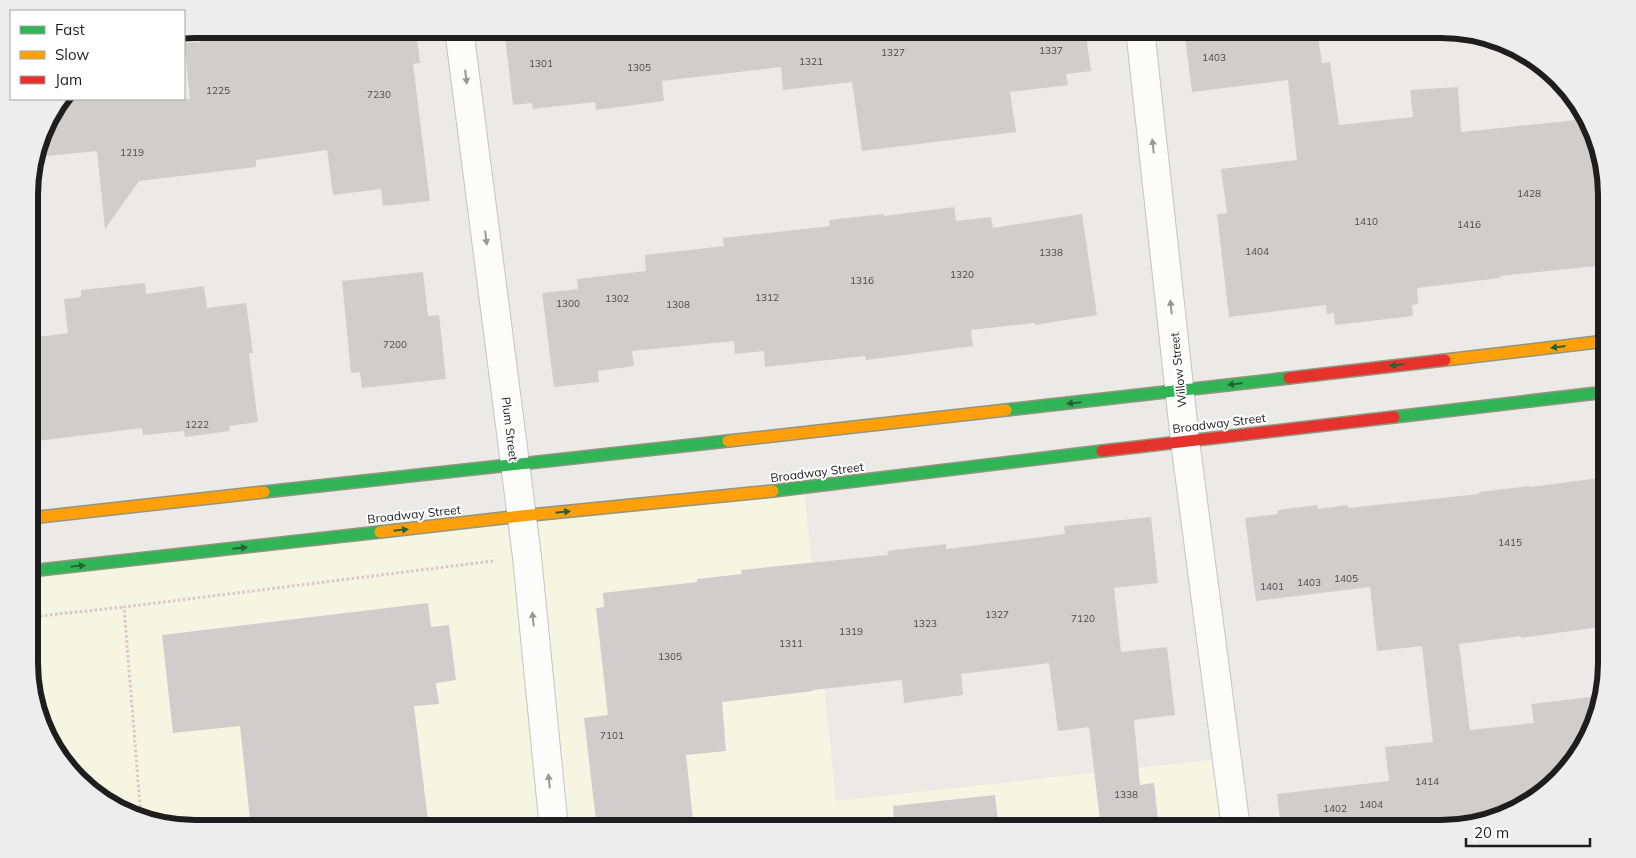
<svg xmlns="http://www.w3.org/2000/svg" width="1636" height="858" font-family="Mulish,sans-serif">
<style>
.education{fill:#f5f5e2}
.building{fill:#d0cecc}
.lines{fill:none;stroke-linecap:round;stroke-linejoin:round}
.street-casing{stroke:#c5c4c2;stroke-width:30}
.fast-casing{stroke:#92957f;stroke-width:14}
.slow-casing{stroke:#92957f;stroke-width:14}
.jam-casing{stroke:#92957f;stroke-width:14}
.path{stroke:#d5c9c7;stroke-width:3;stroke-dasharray:2.5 2.5;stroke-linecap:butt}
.street{stroke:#fcfcfb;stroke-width:28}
.fast{stroke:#30b455;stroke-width:11}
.slow{stroke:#ff9f0a;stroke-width:11}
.jam{stroke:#e5322d;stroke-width:11}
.oneway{fill:#989898}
.oneway2{fill:#266237}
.labels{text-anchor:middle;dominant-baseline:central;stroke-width:4;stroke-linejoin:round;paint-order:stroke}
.number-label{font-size:10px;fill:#4a4a4a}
.street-label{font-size:12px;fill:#1e1e1e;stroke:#fff}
.rim{fill:none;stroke:#1e1e1e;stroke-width:6}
</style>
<rect width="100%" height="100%" fill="#eceae6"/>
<!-- education -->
<path class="education" d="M 804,488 L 836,801 L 1228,758 L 1236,829 L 194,829 L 121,812 L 63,764 L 30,686 L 30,571 Z"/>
<!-- building -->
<path class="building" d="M 199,29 L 240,29 L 241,35 L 287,29 L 416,29 L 420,63 L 413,64 L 430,201 L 383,206 L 381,189 L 333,195 L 327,150 L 256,160 L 256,167 L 139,181 L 105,229 L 97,151 L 36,157 L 46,121 L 63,99 L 190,99 L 184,43 L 200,42 Z
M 504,29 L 1085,29 L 1091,71 L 1066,74 L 1068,85 L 1010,92 L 1016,132 L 862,151 L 852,82 L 783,90 L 781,67 L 662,81 L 664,101 L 596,110 L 595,102 L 533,109 L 532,103 L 513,105 Z
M 1184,29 L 1317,29 L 1322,63 L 1330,62 L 1339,125 L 1413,117 L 1410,90 L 1458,87 L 1461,132 L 1586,119 L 1606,173 L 1606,265 L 1500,276 L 1500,278 L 1417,288 L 1418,304 L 1412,305 L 1413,316 L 1335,325 L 1334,313 L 1327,314 L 1326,305 L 1229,317 L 1217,214 L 1227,213 L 1221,169 L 1297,160 L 1288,80 L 1192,92 Z
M 954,207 L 956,221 L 991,217 L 993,228 L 1082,214 L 1097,315 L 1035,325 L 1035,323 L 971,330 L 973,346 L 866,360 L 865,356 L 765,367 L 764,351 L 735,354 L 734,341 L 632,351 L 634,366 L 598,371 L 599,382 L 554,387 L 542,293 L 578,289 L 577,279 L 646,271 L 645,255 L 724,246 L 723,238 L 830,226 L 829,220 L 884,214 L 884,216 Z
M 423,272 L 428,316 L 439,315 L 446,379 L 362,388 L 360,372 L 351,373 L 342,281 Z
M 145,283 L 146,294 L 204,286 L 207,308 L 246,303 L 253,353 L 249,353 L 258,422 L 229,426 L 230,431 L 185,437 L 184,431 L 143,435 L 142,428 L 30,442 L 29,338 L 68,333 L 64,299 L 81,297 L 81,290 Z
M 1607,477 L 1607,626 L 1521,638 L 1521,636 L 1459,644 L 1470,730 L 1534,723 L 1531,704 L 1600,696 L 1590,737 L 1534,802 L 1452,829 L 1281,829 L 1277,794 L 1389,781 L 1385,747 L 1433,742 L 1422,646 L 1377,651 L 1370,587 L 1256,601 L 1245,518 L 1278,514 L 1278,510 L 1317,505 L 1318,509 L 1348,505 L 1348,508 L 1479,494 L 1479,492 L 1530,486 L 1530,487 Z
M 1151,517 L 1158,583 L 1114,588 L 1121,652 L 1167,647 L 1175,715 L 1134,720 L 1140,785 L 1154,783 L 1159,829 L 1101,829 L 1089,727 L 1058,731 L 1049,663 L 961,674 L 963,695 L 904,703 L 902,680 L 813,690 L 813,691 L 722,702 L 726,751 L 686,755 L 694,829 L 597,829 L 584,718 L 608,715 L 596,608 L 604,607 L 603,593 L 697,582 L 697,579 L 742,574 L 741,570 L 888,555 L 887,551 L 946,544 L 946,549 L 1065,534 L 1064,526 Z
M 428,603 L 431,627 L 449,625 L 456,680 L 436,683 L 439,704 L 414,706 L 429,829 L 251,829 L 240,726 L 173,733 L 162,635 Z
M 995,795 L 999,829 L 895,829 L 893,806 Z"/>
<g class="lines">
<!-- street casing -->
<g class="street-casing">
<path id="street" d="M 459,29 L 527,557 L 554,829
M 1140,29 L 1185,441 L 1236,829"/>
</g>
<!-- fast casing -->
<g class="fast-casing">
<path id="fast" d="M 1006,410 L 1289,378
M 1394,417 L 1606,392
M 773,491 L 1102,451
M 264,492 L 728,441
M 30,571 L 380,532"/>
</g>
<!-- slow casing -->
<g class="slow-casing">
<path id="slow" d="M 1445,360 L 1606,341
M 728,441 L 1006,410
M 30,518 L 264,492
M 380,532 L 521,516 L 773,491"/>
</g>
<!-- jam casing -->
<g class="jam-casing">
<path id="jam" d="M 1289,378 L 1445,360
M 1102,451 L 1394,417"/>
</g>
<!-- path -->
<path class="path" d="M 30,617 L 124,607
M 141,817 L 124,607 L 493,561"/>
<!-- street -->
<use href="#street" class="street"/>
<!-- fast -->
<use href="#fast" class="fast"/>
<!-- slow -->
<use href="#slow" class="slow"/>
<!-- jam -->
<use href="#jam" class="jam"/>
</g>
<!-- one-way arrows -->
<defs><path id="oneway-solid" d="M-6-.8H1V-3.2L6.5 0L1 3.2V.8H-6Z" transform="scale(1.25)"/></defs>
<g class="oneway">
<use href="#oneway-solid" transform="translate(466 77) rotate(83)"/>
<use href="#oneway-solid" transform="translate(1153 146) rotate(-96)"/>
<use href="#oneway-solid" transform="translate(486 238) rotate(83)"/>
<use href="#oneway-solid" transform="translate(1171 307) rotate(-96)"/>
<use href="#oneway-solid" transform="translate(533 619) rotate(-96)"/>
<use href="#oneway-solid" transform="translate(549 781) rotate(-96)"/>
</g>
<g class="oneway2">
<use href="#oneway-solid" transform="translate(1558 347) rotate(173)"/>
<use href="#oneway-solid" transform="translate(1397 365) rotate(173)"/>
<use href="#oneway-solid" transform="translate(1235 384) rotate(173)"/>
<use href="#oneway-solid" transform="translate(1074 403) rotate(174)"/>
<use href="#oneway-solid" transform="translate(563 512) rotate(-6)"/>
<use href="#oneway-solid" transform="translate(401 530) rotate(-6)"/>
<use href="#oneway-solid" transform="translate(240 548) rotate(-6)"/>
<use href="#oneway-solid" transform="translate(78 566) rotate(-6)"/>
</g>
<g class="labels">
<!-- number labels -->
<g class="number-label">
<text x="1051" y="50">1337</text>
<text x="893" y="52">1327</text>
<text x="1214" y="57">1403</text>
<text x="811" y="61">1321</text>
<text x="541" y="63">1301</text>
<text x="639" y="67">1305</text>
<text x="218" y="90">1225</text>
<text x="379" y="94">7230</text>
<text x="132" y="152">1219</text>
<text x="1529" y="193">1428</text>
<text x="1366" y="221">1410</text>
<text x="1469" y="224">1416</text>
<text x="1257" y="251">1404</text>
<text x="1051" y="252">1338</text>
<text x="962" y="274">1320</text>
<text x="862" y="280">1316</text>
<text x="767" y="297">1312</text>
<text x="617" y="298">1302</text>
<text x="568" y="303">1300</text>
<text x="678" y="304">1308</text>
<text x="395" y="344">7200</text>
<text x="197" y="424">1222</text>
<text x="1510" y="542">1415</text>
<text x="1346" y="578">1405</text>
<text x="1309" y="582">1403</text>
<text x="1272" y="586">1401</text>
<text x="997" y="614">1327</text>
<text x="1083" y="618">7120</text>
<text x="925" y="623">1323</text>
<text x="851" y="631">1319</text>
<text x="791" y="643">1311</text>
<text x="670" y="656">1305</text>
<text x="612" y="735">7101</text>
<text x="1427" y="781">1414</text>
<text x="1126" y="794">1338</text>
<text x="1371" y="804">1404</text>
<text x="1335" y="808">1402</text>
</g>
<!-- street labels -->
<g class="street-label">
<text transform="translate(1178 370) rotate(-96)">Willow Street</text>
<text transform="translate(1219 423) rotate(-7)">Broadway Street</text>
<text transform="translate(510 429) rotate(83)">Plum Street</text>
<text transform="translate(817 472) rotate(-7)">Broadway Street</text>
<text transform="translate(414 514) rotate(-6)">Broadway Street</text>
</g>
</g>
<!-- crop -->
<path d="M0 0H1636V858H0ZM195 38H1441A157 157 0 0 1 1598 195V663A157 157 0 0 1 1441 820H195A157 157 0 0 1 38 663V195A157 157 0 0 1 195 38Z" fill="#ededed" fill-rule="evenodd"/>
<path class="rim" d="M195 38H1441A157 157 0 0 1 1598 195V663A157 157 0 0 1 1441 820H195A157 157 0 0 1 38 663V195A157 157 0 0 1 195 38Z"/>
<!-- legend -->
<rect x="10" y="10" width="175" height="90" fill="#ffffff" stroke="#a5a5a5"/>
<rect x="20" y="26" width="25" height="8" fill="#30b455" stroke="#a5a5a5"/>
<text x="55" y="35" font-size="15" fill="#1e1e1e">Fast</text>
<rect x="20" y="51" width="25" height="8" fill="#ff9f0a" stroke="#a5a5a5"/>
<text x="55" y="60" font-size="15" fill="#1e1e1e">Slow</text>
<rect x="20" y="76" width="25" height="8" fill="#e5322d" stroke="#a5a5a5"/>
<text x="55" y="85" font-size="15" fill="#1e1e1e">Jam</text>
<!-- scale -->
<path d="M1466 838v8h124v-8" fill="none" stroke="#1e1e1e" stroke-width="2.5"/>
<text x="1474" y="838" font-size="15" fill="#1e1e1e" stroke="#ffffff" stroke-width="4" paint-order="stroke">20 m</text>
</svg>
